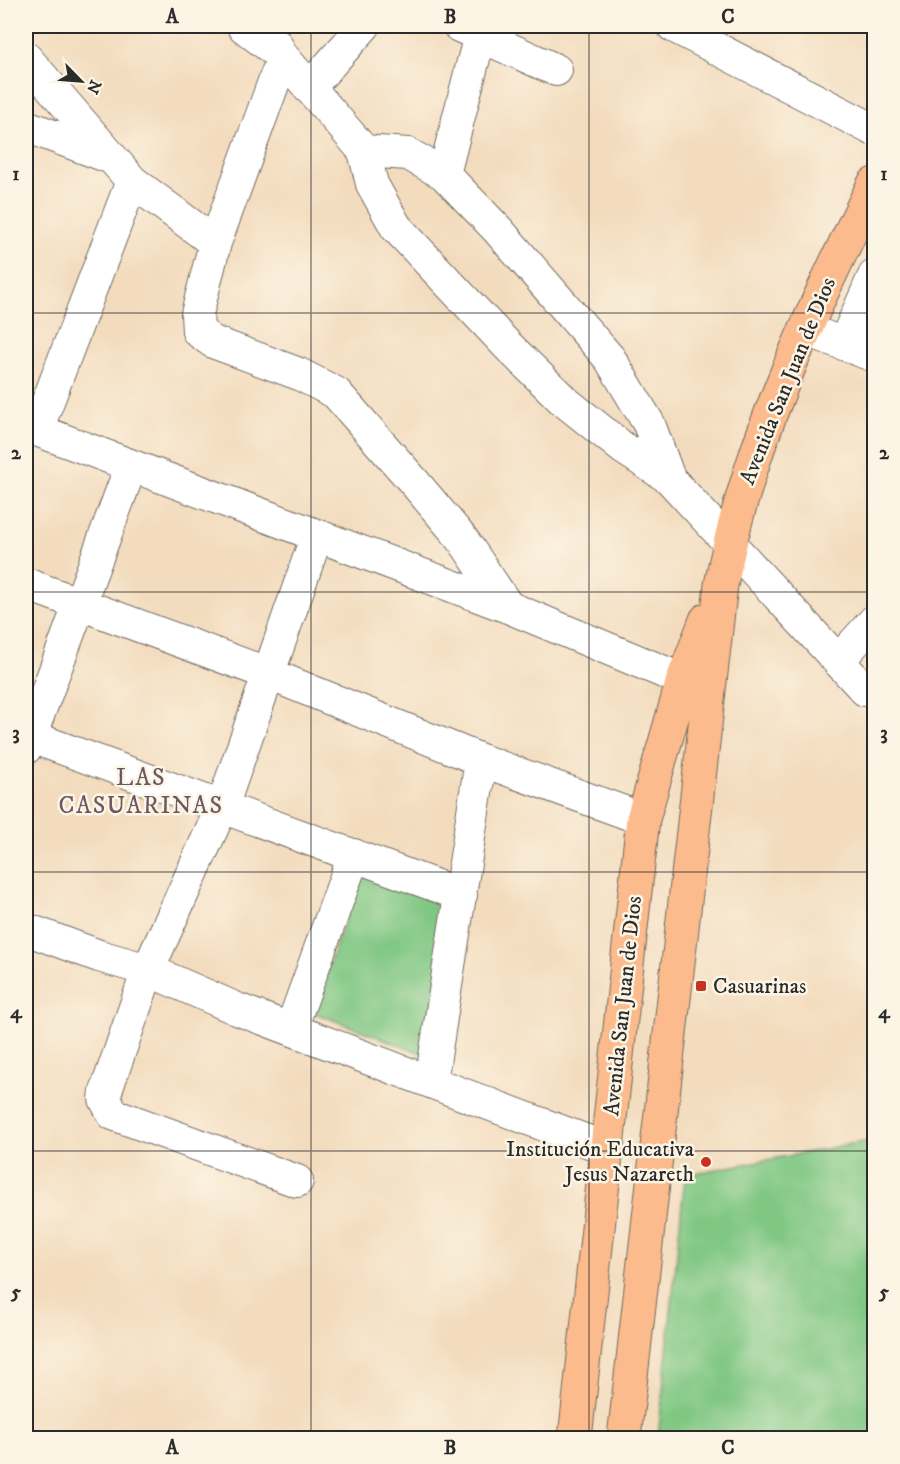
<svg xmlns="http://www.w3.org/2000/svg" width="900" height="1464" font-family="'IM FELL DW Pica',serif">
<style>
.green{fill:#80c783;stroke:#567957;stroke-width:1.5}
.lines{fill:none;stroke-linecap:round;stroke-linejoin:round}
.minor-casing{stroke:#71695e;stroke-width:34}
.major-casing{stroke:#71695e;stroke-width:35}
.minor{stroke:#fff;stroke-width:32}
.major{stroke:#fbbb8c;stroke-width:33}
.grid{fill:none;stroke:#2b2b2b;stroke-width:1.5;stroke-opacity:0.55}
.poi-dot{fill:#c8321e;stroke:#fcf5e5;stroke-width:2}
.labels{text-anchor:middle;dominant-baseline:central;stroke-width:5;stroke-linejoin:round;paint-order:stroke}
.street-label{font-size:22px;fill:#2b2b2b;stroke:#fcf5e5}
.poi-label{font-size:22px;fill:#2b2b2b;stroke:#fcf5e5;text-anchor:start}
.neighbourhood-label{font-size:24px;letter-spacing:1.5px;fill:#6b5861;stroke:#fcf5e5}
.neatline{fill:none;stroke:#2b2b2b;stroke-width:2}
.grid-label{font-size:20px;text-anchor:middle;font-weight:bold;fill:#2b2b2b}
</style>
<rect width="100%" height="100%" fill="#fcf5e5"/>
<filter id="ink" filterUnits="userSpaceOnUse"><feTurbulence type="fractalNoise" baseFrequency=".0167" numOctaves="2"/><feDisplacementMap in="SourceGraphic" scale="12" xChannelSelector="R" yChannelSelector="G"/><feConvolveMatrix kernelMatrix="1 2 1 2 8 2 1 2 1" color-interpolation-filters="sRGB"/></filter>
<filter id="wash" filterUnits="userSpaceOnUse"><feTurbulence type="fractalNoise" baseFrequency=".008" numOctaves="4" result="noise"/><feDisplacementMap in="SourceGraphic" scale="24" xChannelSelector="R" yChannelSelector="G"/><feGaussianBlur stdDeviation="1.35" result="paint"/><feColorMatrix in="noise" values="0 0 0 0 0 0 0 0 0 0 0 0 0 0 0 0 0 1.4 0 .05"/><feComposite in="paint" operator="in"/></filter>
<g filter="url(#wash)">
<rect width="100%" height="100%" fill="#f3dcbe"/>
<!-- green -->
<path class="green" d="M 362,873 L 450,902 L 426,1055 L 312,1012 Z
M 874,1140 L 874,1438 L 658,1438 L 685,1175 Z"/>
</g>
<g filter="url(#ink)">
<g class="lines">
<!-- minor casing -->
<g class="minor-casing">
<path id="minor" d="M 243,26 L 283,57 L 364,151 L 372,184 L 396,227 L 507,345 L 563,400 L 623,448 L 669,478 L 865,690
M 459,26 L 556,70
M 673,26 L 874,130
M 275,43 L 283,57 L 215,243 L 197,314 L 198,331 L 213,342 L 299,374 L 336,393 L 415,483 L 463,540 L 508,607
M 26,58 L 132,181 L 215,243
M 309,88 L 364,26
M 26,126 L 109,157
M 364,151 L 408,154 L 444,174 L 498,230 L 610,359 L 649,424 L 669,478
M 444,174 L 480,35
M 805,329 L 874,356
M 844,344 L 874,276
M 26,426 L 508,607 L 683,680
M 37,430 L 132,181
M 26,584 L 269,674 L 481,760 L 643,819
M 838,661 L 874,621
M 26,735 L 461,895
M 26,748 L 131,466
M 26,929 L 99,956 L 148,970 L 237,1009 L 608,1149
M 291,1029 L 354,855
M 431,1082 L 481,760
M 297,1181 L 113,1114 L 105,1099 L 106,1091 L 148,970 L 222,807 L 317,535"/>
</g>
<!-- major casing -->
<g class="major-casing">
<path id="major" d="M 575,1438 L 643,819 L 683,680 L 706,620
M 624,1438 L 721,585 C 748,443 811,313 874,184"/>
</g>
<!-- minor -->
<use href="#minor" class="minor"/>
<!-- major -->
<use href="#major" class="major"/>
</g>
</g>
<!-- grid -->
<path class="grid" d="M 311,26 L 311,1438M 589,26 L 589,1438M 26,313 L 874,313M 26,592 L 874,592M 26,872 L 874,872M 26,1151 L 874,1151"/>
<!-- markers -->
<g class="poi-dot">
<rect x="695" y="980" width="12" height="12" rx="3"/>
<circle cx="706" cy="1162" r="6"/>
</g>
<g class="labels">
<!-- street labels -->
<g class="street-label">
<text transform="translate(788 381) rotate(-68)">Avenida San Juan de Dios</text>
<text transform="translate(623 1006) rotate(-84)">Avenida San Juan de Dios</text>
</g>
<!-- poi labels -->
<g class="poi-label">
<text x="713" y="986">Casuarinas</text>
<text x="694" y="1149" text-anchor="end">Institución Educativa<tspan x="694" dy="25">Jesus Nazareth</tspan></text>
</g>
<!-- neighbourhood labels -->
<g class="neighbourhood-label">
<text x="141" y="778">LAS<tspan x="141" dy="28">CASUARINAS</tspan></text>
</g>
</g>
<!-- margin -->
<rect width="900" height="1464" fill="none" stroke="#fcf5e5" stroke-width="66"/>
<!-- north arrow -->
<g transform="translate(81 81) rotate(115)" stroke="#fcf5e5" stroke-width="4.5" paint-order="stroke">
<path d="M0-4.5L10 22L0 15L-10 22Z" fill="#2b2b2b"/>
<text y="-9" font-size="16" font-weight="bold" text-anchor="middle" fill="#2b2b2b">N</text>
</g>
<rect x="33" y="33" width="834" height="1398" class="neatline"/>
<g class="grid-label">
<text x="172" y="23">A</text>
<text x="450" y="23">B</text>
<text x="728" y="23">C</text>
<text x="16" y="180">1</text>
<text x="884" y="180">1</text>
<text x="16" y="459">2</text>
<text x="884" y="459">2</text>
<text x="16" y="739">3</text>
<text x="884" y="739">3</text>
<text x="16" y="1018">4</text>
<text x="884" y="1018">4</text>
<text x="16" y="1298">5</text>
<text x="884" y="1298">5</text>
<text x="172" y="1454">A</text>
<text x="450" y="1454">B</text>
<text x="728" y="1454">C</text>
</g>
</svg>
